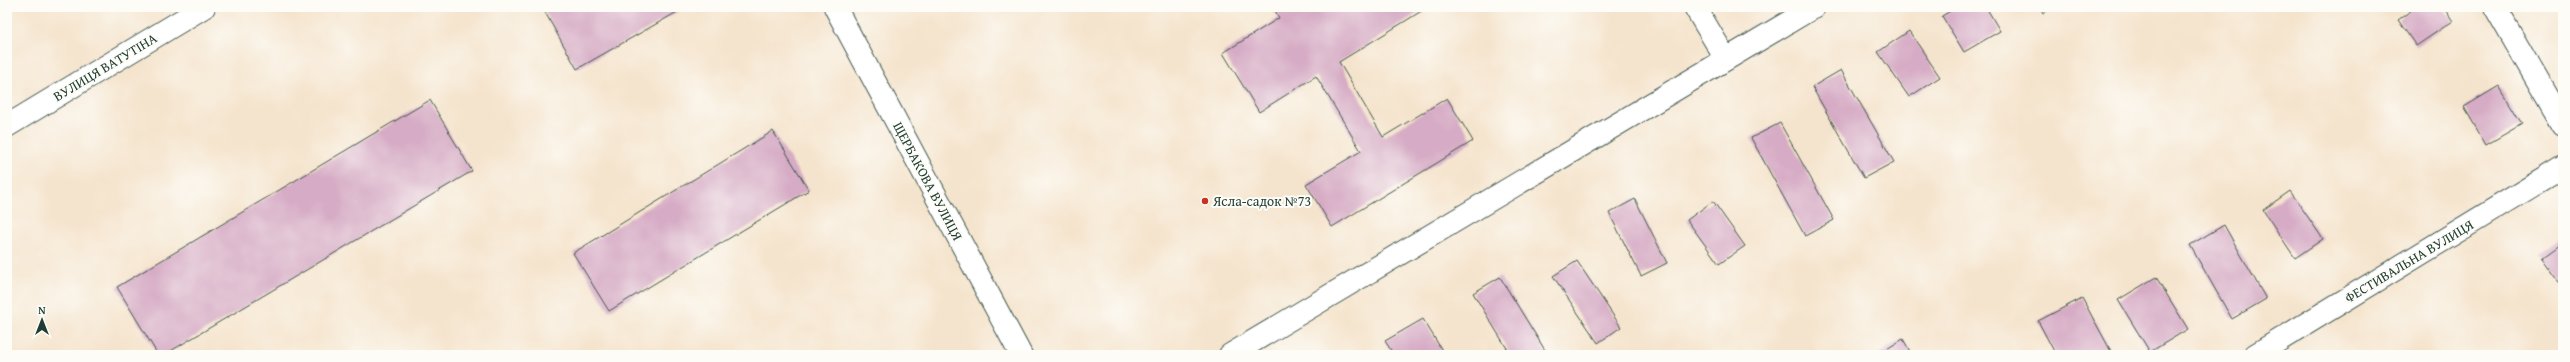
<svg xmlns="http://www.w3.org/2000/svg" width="2570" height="362" font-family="'Gentium Book Plus',serif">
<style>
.building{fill:#d6abc5}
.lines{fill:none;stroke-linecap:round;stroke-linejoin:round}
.minor-casing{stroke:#3f564b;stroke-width:24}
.minor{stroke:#fff;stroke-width:22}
.poi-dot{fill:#c8321e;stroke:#fdfcf7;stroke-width:1.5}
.labels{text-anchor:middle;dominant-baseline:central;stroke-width:4;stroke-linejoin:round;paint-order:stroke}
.street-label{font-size:14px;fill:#1f3d34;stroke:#fdfcf7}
.poi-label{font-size:14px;fill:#1f3d34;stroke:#fdfcf7;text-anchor:start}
</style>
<rect width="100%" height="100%" fill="#fdfcf7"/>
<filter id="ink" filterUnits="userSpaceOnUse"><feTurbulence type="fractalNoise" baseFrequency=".025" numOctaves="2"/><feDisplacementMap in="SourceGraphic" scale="8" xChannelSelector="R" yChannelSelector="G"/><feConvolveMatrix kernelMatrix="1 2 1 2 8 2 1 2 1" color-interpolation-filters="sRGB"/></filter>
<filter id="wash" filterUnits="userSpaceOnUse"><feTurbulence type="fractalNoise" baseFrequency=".012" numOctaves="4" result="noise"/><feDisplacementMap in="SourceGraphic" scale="16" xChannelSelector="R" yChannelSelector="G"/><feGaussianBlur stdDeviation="0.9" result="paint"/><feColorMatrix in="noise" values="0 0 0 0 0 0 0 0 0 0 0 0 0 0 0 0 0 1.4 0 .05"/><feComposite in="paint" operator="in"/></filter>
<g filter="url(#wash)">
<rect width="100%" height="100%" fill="#f5e4cd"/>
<g id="blocks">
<!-- building -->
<path class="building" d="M 542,7 L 686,7 L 577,69 Z
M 1273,7 L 1428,7 L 1339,62 L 1383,137 L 1447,98 L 1473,141 L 1332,227 L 1306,184 L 1361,151 L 1316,76 L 1259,112 L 1223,53 L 1279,18 Z
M 1957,7 L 1986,7 L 2000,31 L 1964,52 L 1942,16 Z
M 2040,7 L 2054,7 L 2043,13 Z
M 2416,7 L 2443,7 L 2453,21 L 2416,46 L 2398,20 Z
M 1909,31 L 1940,77 L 1909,97 L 1878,52 Z
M 1841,70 L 1894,162 L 1864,178 L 1812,87 Z
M 2499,86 L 2522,124 L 2486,145 L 2464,107 Z
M 430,100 L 472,171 L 164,355 L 158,355 L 117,287 Z
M 1780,123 L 1834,220 L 1805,236 L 1751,138 Z
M 773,131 L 809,190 L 609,311 L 573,253 Z
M 2290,191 L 2323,239 L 2295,258 L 2263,210 Z
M 1635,199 L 1667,263 L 1641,276 L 1609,213 Z
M 1713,201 L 1745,246 L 1719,264 L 1687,220 Z
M 2224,225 L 2266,299 L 2232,319 L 2190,245 Z
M 2563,243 L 2563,289 L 2541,259 Z
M 1577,261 L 1621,327 L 1598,343 L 1553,276 Z
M 1500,277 L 1548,355 L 1511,355 L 1473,293 Z
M 2156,277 L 2188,329 L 2150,352 L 2118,300 Z
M 2082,298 L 2113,355 L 2056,355 L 2038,321 Z
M 1423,319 L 1445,355 L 1394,355 L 1385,341 Z
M 1903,339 L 1912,355 L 1877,355 Z"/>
</g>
</g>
<g filter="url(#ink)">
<use href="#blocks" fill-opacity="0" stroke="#3f564b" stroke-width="1"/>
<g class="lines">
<!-- minor casing -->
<g class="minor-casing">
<path id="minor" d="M 835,7 L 1021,355
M 1695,7 L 1726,59
M 2495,7 L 2563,125
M 7,126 L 204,7
M 1230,355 L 1814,7
M 2255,355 L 2563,167"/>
</g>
<!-- minor -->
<use href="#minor" class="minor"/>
</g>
</g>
<!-- markers -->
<circle class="poi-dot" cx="1205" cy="201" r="4"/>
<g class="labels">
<!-- street labels -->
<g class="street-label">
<text transform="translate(105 67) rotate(-31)">ВУЛИЦЯ ВАТУТІНА</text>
<text transform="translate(928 181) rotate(62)">ЩЕРБАКОВА ВУЛИЦЯ</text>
<text transform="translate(2409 261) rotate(-31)">ФЕСТИВАЛЬНА ВУЛИЦЯ</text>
</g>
<!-- poi labels -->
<g class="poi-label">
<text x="1213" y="201">Ясла-садок №73</text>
</g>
</g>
<!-- margin -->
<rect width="2570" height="362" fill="none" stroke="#fdfcf7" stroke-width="24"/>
<!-- north arrow -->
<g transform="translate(42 320)" stroke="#fdfcf7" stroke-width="3" paint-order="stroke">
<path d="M0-3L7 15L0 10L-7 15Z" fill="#1f3d34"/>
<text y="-6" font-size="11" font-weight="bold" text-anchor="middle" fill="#1f3d34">N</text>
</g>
</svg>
